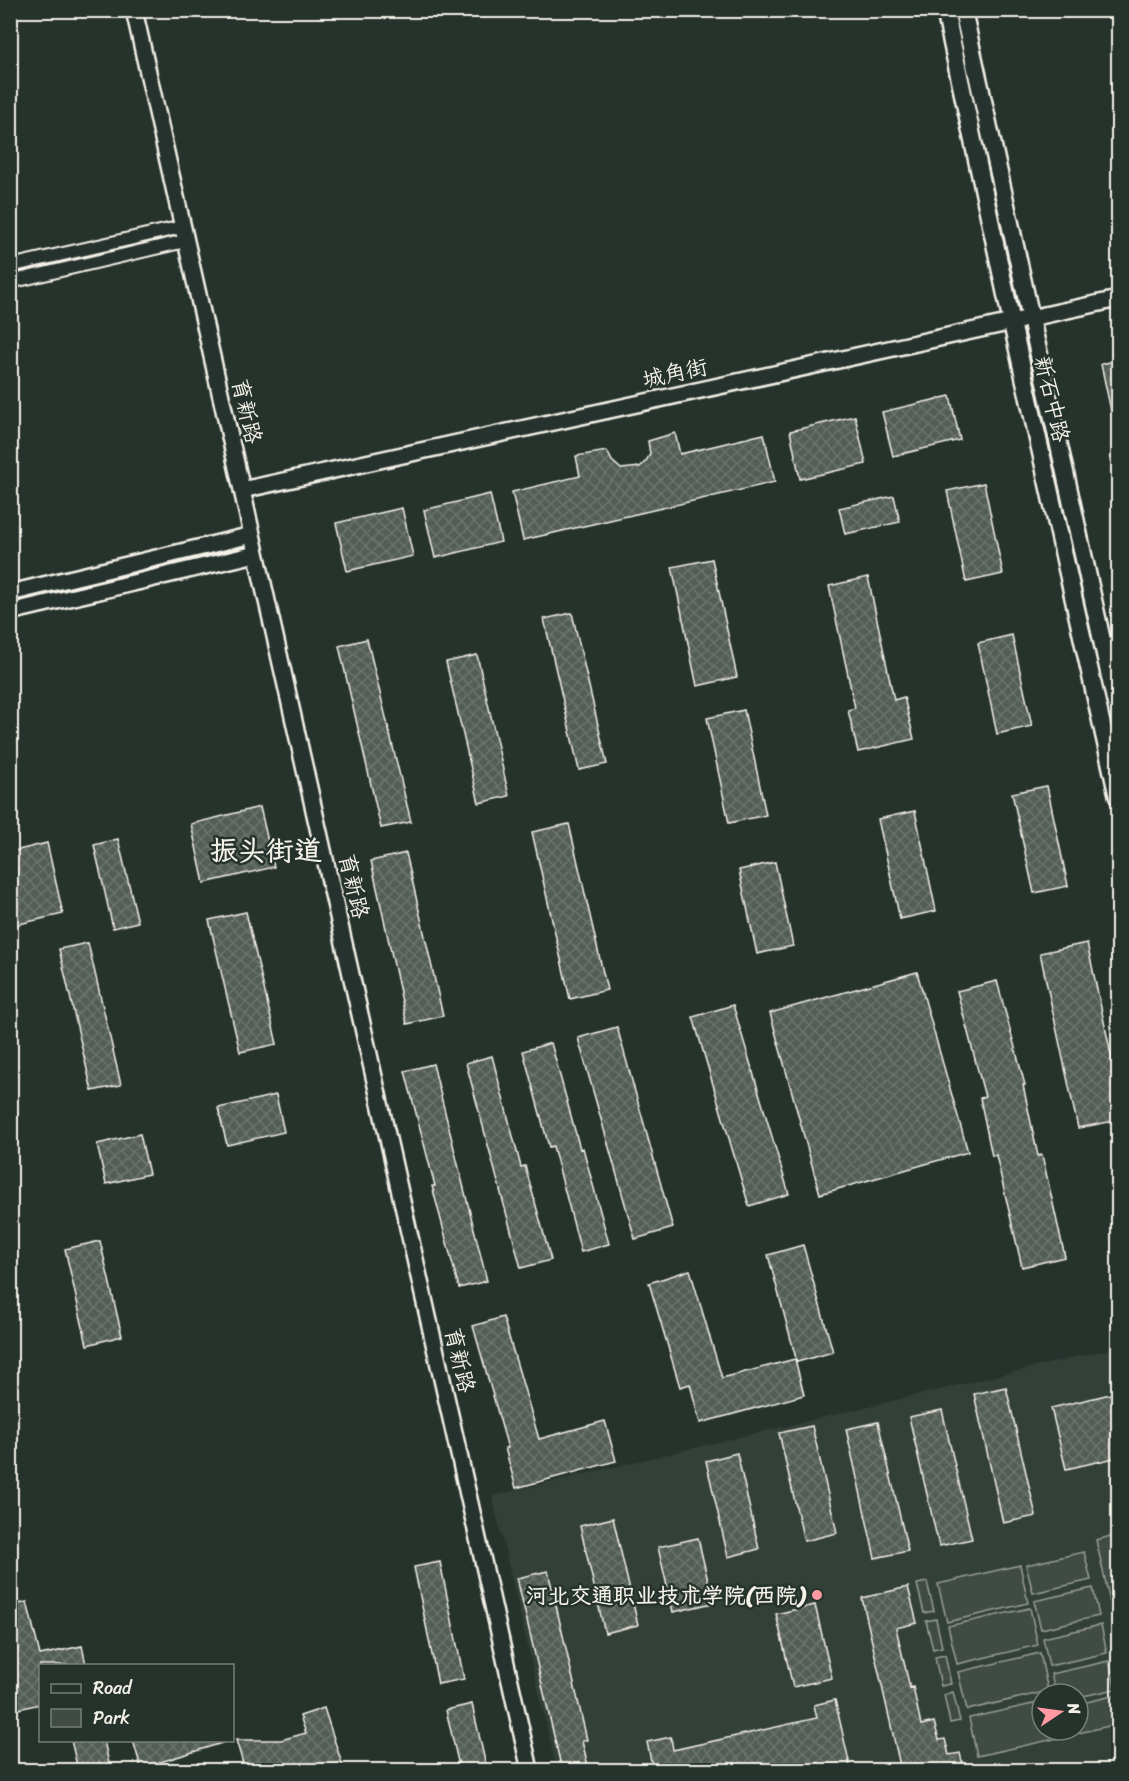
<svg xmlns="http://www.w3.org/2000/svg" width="1129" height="1781" font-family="Sriracha,'LXGW WenKai TC',sans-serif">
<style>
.built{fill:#333f39;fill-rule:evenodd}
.park{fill:#414b45;stroke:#9a9e96;stroke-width:1.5}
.building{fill:url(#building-cross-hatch);stroke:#f4f1e8;stroke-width:1.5}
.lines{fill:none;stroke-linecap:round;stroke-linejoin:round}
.minor-casing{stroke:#f4f1e8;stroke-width:16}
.tertiary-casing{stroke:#f4f1e8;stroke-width:20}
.secondary-casing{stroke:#f4f1e8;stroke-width:21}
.minor{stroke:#26332d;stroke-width:12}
.tertiary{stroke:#26332d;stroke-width:15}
.secondary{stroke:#26332d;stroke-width:16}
.poi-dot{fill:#ff9aa2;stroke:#26332d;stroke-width:2}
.labels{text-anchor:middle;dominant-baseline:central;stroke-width:5;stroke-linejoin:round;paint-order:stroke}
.street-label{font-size:22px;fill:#f4f1e8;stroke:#26332d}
.poi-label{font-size:22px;font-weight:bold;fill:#f4f1e8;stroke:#26332d;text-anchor:end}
.district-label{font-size:28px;font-weight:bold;fill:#f4f1e8;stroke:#26332d}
</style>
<defs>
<pattern id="building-cross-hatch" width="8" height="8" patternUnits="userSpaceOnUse" patternTransform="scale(1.5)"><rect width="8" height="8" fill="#525c55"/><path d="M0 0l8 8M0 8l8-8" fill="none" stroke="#6c746d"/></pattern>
</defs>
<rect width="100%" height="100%" fill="#26332d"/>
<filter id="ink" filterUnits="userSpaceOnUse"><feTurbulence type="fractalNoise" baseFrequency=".0167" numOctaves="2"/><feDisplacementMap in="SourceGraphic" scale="12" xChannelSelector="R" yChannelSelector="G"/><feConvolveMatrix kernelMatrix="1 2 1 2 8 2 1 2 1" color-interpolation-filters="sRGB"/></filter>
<g filter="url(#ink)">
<!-- built -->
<path class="built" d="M 1118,1347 L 1118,1770 L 557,1770 L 492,1496 ZM 1042,1694 L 1078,1694 L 1078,1730 L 1042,1730 Z"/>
<!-- park -->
<path class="park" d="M 1118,1534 L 1118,1637 L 1096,1540 Z
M 1084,1552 L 1091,1580 L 1033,1593 L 1026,1565 Z
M 1020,1565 L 1028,1603 L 947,1622 L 938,1584 Z
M 927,1582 L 934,1611 L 924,1613 L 917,1584 Z
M 1093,1588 L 1099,1616 L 1041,1629 L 1034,1601 Z
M 1030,1608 L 1038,1645 L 957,1664 L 948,1626 Z
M 936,1619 L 942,1647 L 933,1649 L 926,1621 Z
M 1101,1625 L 1107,1653 L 1049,1666 L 1043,1638 Z
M 1040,1653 L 1048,1691 L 967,1710 L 958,1672 Z
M 945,1655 L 951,1684 L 941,1686 L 935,1657 Z
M 1109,1661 L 1116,1689 L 1078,1697 L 1078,1694 L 1056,1694 L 1051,1674 Z
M 953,1692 L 960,1721 L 950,1723 L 944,1695 Z
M 1117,1695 L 1118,1724 L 1065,1736 L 1064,1730 L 1078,1730 L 1078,1704 Z
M 1042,1702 L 1042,1730 L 1057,1730 L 1059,1738 L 977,1756 L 969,1718 Z"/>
<!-- building -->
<path class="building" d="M 1119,360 L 1119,420 L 1113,420 L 1101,364 Z
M 950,396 L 960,440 L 893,456 L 882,412 Z
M 855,416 L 866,464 L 800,479 L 790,431 Z
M 675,433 L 680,454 L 764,434 L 775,482 L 523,540 L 512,492 L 580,476 L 576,456 L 607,451 L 612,461 L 621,469 L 640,467 L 646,461 L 650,454 L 648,441 Z
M 984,483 L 1003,574 L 966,582 L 947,491 Z
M 490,494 L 501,542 L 435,558 L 424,510 Z
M 894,496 L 900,522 L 845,534 L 839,508 Z
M 402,508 L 413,556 L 347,571 L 336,523 Z
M 712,559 L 737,677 L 697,686 L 672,567 Z
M 868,577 L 894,700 L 904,697 L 914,739 L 858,752 L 848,710 L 855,708 L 829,586 Z
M 572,613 L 607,764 L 579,770 L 544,619 Z
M 1012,635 L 1032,726 L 997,734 L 978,643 Z
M 367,639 L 411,822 L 381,828 L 339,646 Z
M 477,655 L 509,796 L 479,803 L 446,662 Z
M 744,710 L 766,815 L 729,823 L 707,718 Z
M 1047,786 L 1068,886 L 1034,893 L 1012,793 Z
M 260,807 L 274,867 L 204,883 L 191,824 Z
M 915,811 L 936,911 L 900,919 L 878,819 Z
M 569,824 L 607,990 L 570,999 L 532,832 Z
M 118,839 L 138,922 L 113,928 L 94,845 Z
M 47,843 L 63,914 L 10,926 L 10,852 Z
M 406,853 L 443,1016 L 407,1024 L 371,861 Z
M 775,862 L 793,946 L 757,954 L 739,870 Z
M 246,912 L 277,1044 L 240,1052 L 209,920 Z
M 88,943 L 121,1085 L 92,1091 L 59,949 Z
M 1087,943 L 1119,1091 L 1119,1120 L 1078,1128 L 1040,953 Z
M 917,972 L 968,1152 L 820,1194 L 770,1013 Z
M 997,981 L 1025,1085 L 1023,1085 L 1038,1156 L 1042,1155 L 1065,1257 L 1022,1267 L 996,1155 L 992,1156 L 980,1098 L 985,1097 L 957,991 Z
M 733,1005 L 789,1194 L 749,1206 L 693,1017 Z
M 617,1027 L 673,1228 L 635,1239 L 578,1038 Z
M 551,1043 L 580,1149 L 583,1148 L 609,1244 L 581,1252 L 553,1146 L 549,1147 L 523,1051 Z
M 492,1056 L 521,1167 L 525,1166 L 551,1260 L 521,1268 L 466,1063 Z
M 433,1064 L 487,1281 L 459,1288 L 432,1186 L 435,1186 L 405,1071 Z
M 276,1095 L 284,1132 L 227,1145 L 218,1108 Z
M 140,1134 L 149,1174 L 106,1184 L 97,1144 Z
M 100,1241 L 122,1336 L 87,1345 L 65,1249 Z
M 803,1245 L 833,1352 L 797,1362 L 768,1255 Z
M 690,1270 L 722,1378 L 795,1359 L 804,1395 L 700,1423 L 690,1384 L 680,1387 L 649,1283 Z
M 503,1317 L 539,1439 L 605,1421 L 616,1461 L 516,1488 L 505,1448 L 508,1448 L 473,1326 Z
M 1006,1387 L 1036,1516 L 1003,1523 L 974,1394 Z
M 1119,1392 L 1119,1457 L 1066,1469 L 1051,1408 Z
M 942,1410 L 972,1539 L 939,1546 L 909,1417 Z
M 878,1422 L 908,1551 L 875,1558 L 846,1429 Z
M 812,1426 L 837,1533 L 804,1541 L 779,1433 Z
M 737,1453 L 759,1549 L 728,1557 L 706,1461 Z
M 613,1518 L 638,1625 L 605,1633 L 580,1526 Z
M 698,1538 L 713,1603 L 673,1612 L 658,1547 Z
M 440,1562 L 464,1679 L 438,1684 L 414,1567 Z
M 548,1571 L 587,1740 L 582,1741 L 589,1770 L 562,1770 L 517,1578 Z
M 908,1587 L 917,1623 L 896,1628 L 910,1688 L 913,1687 L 921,1725 L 934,1722 L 939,1740 L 945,1739 L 949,1755 L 960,1753 L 964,1770 L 901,1770 L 862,1598 Z
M 27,1602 L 40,1655 L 82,1646 L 86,1665 L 40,1665 L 40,1704 L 10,1711 L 10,1606 Z
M 815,1605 L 832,1678 L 793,1687 L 776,1614 Z
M 835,1700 L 851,1770 L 820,1770 L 819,1763 L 784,1770 L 653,1770 L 647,1742 L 671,1737 L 673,1750 L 817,1718 L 814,1705 Z
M 472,1704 L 487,1770 L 460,1770 L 446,1710 Z
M 324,1708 L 344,1770 L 245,1770 L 236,1740 L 281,1740 L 306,1733 L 300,1716 Z
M 71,1740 L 104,1740 L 109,1764 L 78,1770 Z
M 133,1740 L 221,1740 L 222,1743 L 141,1768 Z"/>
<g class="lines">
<!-- minor casing -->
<g class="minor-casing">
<path id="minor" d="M 10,266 L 182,227
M 10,282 L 185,241"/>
</g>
<!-- tertiary casing -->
<g class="tertiary-casing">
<path id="tertiary" d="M 134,10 L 530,1770
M 242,490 L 1118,299
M 10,593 L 252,535
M 10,612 L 256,554"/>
</g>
<!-- secondary casing -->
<g class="secondary-casing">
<path id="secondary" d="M 945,10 L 1012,323 L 1118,797
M 963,10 L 1118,713"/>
</g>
<!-- minor -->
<use href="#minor" class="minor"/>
<!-- tertiary -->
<use href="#tertiary" class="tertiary"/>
<!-- secondary -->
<use href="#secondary" class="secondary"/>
</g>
</g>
<!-- markers -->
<circle class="poi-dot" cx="817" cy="1595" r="6"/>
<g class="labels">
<!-- street labels -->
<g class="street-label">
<text transform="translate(675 373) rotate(-12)">城角街</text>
<text transform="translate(1052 399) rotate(77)">新石中路</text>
<text transform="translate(247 411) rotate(77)">育新路</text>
<text transform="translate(354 886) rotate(77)">育新路</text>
<text transform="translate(460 1360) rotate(77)">育新路</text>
</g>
<!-- poi labels -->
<g class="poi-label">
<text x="805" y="1595">河北交通职业技术学院(西院)</text>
</g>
<!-- district labels -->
<g class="district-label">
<text x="266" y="850">振头街道</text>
</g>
</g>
<!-- margin -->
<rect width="1129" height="1781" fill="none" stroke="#26332d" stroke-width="36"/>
<rect x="18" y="18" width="1093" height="1745" fill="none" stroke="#f4f1e8" stroke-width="2" filter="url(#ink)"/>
<!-- legend -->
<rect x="39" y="1664" width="195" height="78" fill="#26332d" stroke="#787f78" stroke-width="1.5"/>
<rect x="51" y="1684" width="30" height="9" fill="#26332d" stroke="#787f78" stroke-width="1.5"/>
<text x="93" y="1694" font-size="18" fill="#f4f1e8">Road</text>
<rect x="51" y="1709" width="30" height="18" fill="#414b45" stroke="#787f78" stroke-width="1.5"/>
<text x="93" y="1724" font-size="18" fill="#f4f1e8">Park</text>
<!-- north arrow -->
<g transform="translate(1060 1712) rotate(77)"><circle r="28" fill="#26332d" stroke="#787f78" stroke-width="1.5"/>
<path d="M0-4.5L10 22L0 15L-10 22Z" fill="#ff9aa2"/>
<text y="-9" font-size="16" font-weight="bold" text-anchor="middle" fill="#f4f1e8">N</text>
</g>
</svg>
